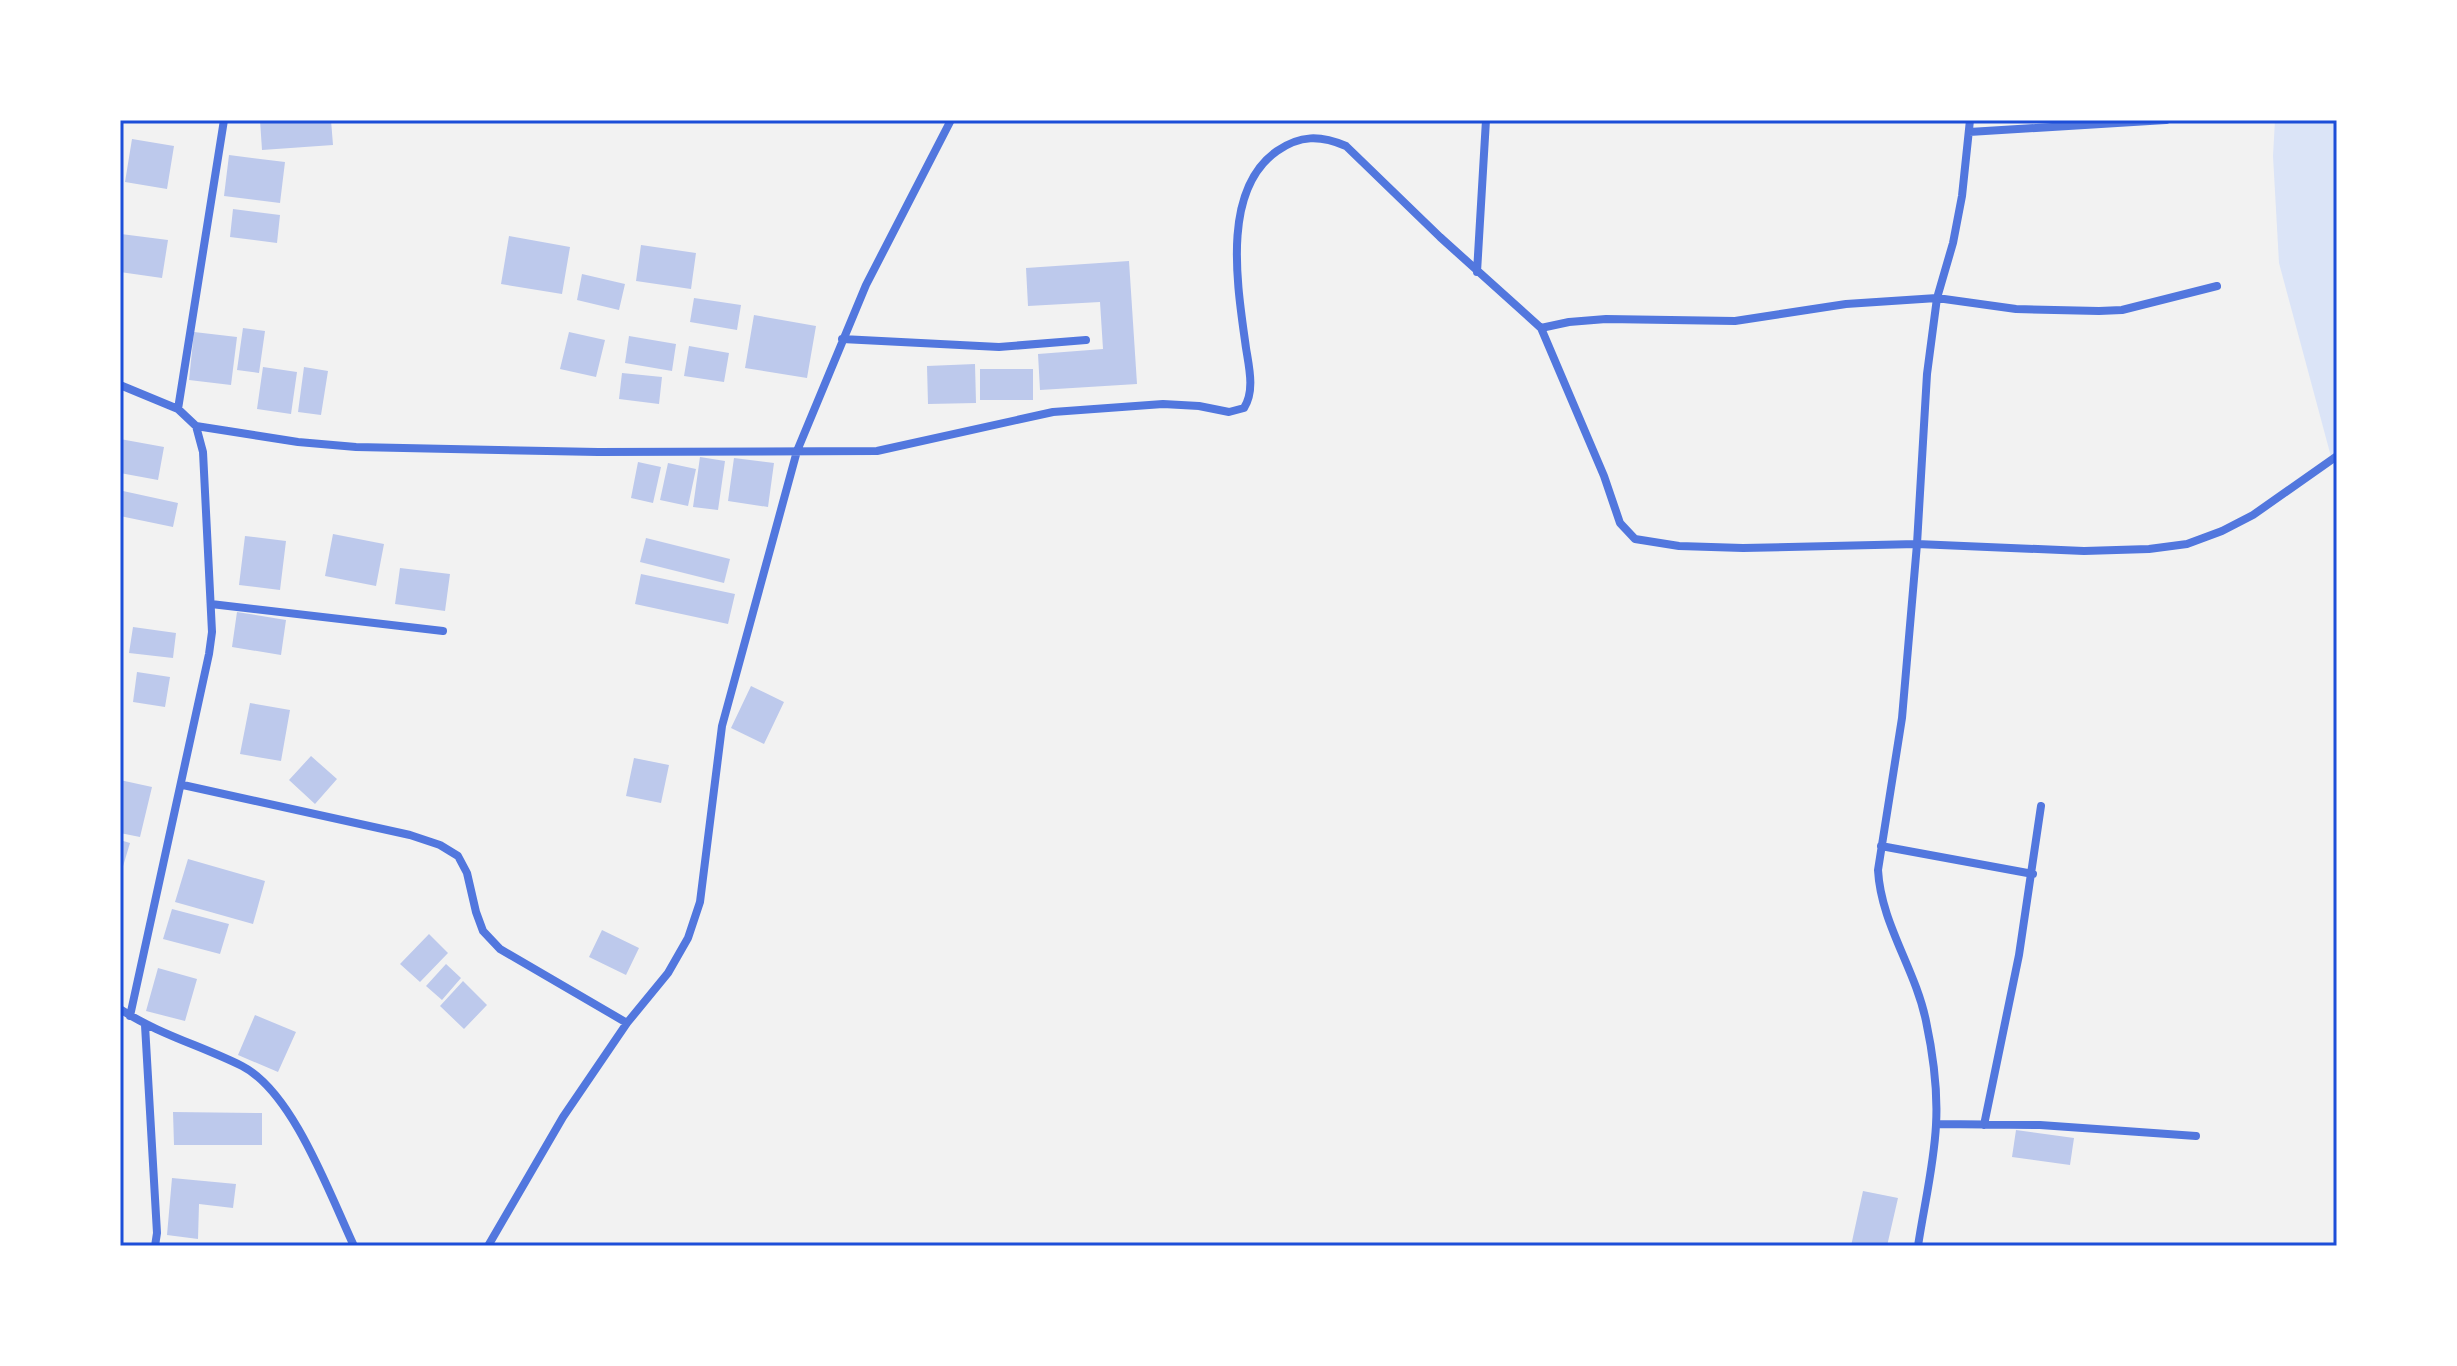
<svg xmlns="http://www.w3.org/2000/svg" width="2457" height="1366" font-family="Figtree,sans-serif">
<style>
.green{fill:#dbe4f7}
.building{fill:#bdc9ec}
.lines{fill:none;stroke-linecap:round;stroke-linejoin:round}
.minor{stroke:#5277de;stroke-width:8}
.neatline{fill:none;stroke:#1d4ed8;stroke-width:3}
</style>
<rect width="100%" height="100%" fill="#f2f2f2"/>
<!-- green -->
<path class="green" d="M 2275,120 L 2337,120 L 2337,479 L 2279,263 L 2273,156 Z"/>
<!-- building -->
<path class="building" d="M 260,120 L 331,120 L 333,145 L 262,150 Z
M 132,139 L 174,146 L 167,189 L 125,182 Z
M 229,155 L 285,162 L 280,203 L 224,196 Z
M 233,209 L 280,215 L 277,243 L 230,237 Z
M 121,234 L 168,240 L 162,278 L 120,272 Z
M 509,236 L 570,247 L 562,294 L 501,284 Z
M 641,245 L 696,253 L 691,289 L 636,281 Z
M 1129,261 L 1137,384 L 1040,390 L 1038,354 L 1103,349 L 1100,302 L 1028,306 L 1026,268 Z
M 582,274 L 625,284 L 619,310 L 577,300 Z
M 694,298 L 741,305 L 737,330 L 690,322 Z
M 754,315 L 816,326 L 807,378 L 745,368 Z
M 243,328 L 265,331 L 259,373 L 237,370 Z
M 194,332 L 237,337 L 231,385 L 189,380 Z
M 569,332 L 605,340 L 596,377 L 560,369 Z
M 629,336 L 676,344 L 672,371 L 625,363 Z
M 689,346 L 729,353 L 724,382 L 684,376 Z
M 975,364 L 976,403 L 928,404 L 927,366 Z
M 263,367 L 297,372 L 291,414 L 257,409 Z
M 304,367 L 328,371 L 321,415 L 298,412 Z
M 980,369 L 1033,369 L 1033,400 L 980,400 Z
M 622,373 L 662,377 L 659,404 L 619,399 Z
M 120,439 L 164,447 L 158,480 L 120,473 Z
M 700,457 L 725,461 L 718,510 L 693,507 Z
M 734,458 L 774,463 L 768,507 L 728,501 Z
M 638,462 L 661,467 L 653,503 L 631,498 Z
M 668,463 L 696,469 L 688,506 L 660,500 Z
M 123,491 L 178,503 L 173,527 L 120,516 Z
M 333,534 L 384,544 L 376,586 L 325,576 Z
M 245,536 L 286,541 L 280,590 L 239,585 Z
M 646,538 L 730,559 L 724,583 L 640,562 Z
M 400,568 L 450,574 L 445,611 L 395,604 Z
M 641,574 L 735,594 L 728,624 L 635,604 Z
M 237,612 L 286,620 L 281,655 L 232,647 Z
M 133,627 L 176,633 L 173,658 L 129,653 Z
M 137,672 L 170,677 L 165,707 L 133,702 Z
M 751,686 L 784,702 L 764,744 L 731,728 Z
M 250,703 L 290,710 L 281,761 L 240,754 Z
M 311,756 L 337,779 L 315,804 L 289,780 Z
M 634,758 L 669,765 L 661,803 L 626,796 Z
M 120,780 L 152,787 L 140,837 L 120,833 Z
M 120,840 L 130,843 L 121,873 L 120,873 Z
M 188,859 L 265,881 L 253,924 L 175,902 Z
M 172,909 L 229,924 L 220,954 L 163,939 Z
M 602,930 L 639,948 L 626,975 L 589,957 Z
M 429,934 L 448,953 L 420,982 L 400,964 Z
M 446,964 L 461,978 L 442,1000 L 426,986 Z
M 158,968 L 197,979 L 185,1021 L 146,1011 Z
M 463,981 L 487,1005 L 464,1029 L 440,1006 Z
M 255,1015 L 296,1032 L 278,1072 L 238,1055 Z
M 173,1112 L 262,1113 L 262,1145 L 174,1145 Z
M 2016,1130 L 2074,1138 L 2070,1165 L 2012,1157 Z
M 172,1178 L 236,1184 L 233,1208 L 199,1204 L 198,1239 L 167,1235 Z
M 1863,1191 L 1898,1198 L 1887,1246 L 1851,1246 Z"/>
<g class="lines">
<!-- minor -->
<path class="minor" d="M 1969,132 L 2166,120
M 1477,272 L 1486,120
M 1541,328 L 1569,322 L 1606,319 L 1735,321 L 1846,304 L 1937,298 L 2016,309 L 2099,311 L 2122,310 L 2217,286
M 842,339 L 999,347 L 1086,340
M 120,385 L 178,409
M 196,426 L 298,442 L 356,447 L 598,452 L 877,451 L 1053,412 L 1163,404 L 1199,406 L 1229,412 L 1244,408 C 1255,391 1249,367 1246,348 C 1238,289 1220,191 1277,151 C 1300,135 1320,135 1346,146 L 1440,237 L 1541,328 L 1604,476 L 1620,523 L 1635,539 L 1679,546 L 1743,548 L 1917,544 L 2084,551 L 2149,549 L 2187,544 L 2222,531 L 2253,515 L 2337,456
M 211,604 L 443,631
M 183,785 L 410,835 L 440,845 L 458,856 L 467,873 L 476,912 L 483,931 L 500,949 L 627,1023
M 1881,846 L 2033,874
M 120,1009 C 158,1034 202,1046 242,1066 C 293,1092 330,1195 354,1246
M 130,1016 L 209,654 L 212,632 L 203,452 L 196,426 L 178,409 L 224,120
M 145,1025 L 157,1233 L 155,1246
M 1936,1124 L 2040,1125 L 2196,1136
M 1984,1125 L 2019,955 L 2041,806
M 488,1246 L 563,1117 L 627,1023 L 668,973 L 688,938 L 700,902 L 722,726 L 797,451 L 866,285 L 951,120
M 1918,1246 C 1924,1206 1934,1165 1936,1125 C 1938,1091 1933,1054 1926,1021 C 1915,968 1881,924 1878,870 L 1902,718 L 1917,544 L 1927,374 L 1937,298 L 1953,243 L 1962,196 L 1970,120"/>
</g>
<!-- border -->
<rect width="2457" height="1366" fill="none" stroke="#ffffff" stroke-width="244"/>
<rect x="122" y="122" width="2213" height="1122" class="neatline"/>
</svg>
